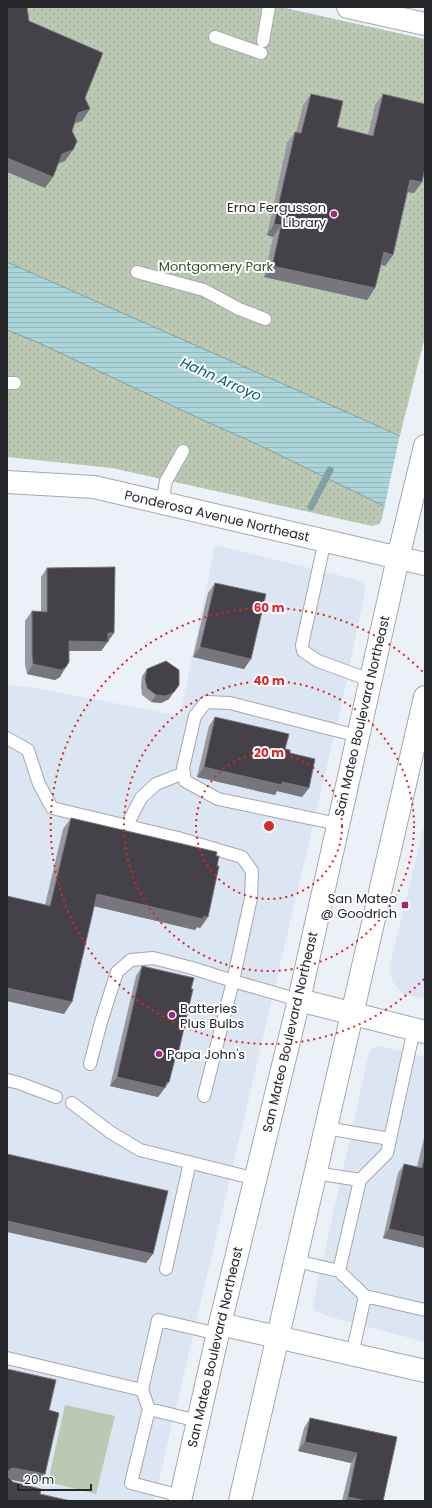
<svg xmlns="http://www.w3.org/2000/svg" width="432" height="1508" font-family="Poppins,sans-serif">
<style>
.built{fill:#dce5f2}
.park{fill:url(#park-dots)}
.pitch{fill:#bbc8b4}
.water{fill:url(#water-rules);stroke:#83a1a4}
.pier{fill:#ecf0f7}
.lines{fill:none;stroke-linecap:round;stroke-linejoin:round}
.stream{stroke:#83a1a4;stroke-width:7}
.lane-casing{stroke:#a4a8af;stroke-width:14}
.street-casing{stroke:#a4a8af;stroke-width:24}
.secondary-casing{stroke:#a4a8af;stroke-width:24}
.lane{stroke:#fff;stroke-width:12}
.street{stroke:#fff;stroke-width:22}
.secondary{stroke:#fff;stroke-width:22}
.wall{fill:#9899a0}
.shaded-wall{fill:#76767c}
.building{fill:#444248;stroke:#76767c}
.ring{fill:none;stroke:#d62828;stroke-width:2;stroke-dasharray:2 4}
.poi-dot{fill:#a32578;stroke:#fdfdff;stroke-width:1.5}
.labels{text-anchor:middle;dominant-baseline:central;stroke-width:4;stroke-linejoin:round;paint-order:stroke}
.poi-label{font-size:13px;fill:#25272a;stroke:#fdfdff;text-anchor:end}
.park-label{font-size:13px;fill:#365025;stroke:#fdfdff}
.street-label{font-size:13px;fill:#25272a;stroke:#fdfdff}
.water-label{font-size:14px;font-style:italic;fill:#045f66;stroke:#fdfdff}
.centre{fill:#d62828;stroke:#fdfdff;stroke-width:2}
.ring-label{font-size:12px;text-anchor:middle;font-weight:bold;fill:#d62828;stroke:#fdfdff;stroke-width:4;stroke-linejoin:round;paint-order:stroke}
</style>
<defs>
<pattern id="park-dots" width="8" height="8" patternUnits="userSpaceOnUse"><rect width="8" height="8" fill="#bbc8b4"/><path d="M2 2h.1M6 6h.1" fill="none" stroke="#a1ac9b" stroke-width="1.8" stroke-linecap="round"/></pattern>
<pattern id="water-rules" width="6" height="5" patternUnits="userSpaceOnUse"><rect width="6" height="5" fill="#abd5d9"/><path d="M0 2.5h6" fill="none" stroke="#93b7ba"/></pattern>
</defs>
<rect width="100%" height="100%" fill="#ecf0f7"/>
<!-- built -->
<path class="built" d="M 215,545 L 354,579 L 361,581 L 364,584 L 366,587 L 364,596 L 344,693 L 154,1501 L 7,1501 L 7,685 L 31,687 L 180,716 Z
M 425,822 L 425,999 L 403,994 L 392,981 L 389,969 Z
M 380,1046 L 425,1057 L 425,1342 L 327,1316 L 314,1310 L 313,1304 L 369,1053 L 374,1047 Z"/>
<!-- park -->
<path class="park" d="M 7,7 L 281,7 L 425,39 L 425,337 L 402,427 L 381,522 L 379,524 L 372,526 L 112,468 L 7,457 Z"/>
<!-- pitch -->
<path class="pitch" d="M 65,1405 L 115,1416 L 96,1494 L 48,1482 Z"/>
<!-- water -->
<path class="water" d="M 7,262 L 369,422 L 425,448 L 425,526 L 259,445 L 205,421 L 39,343 L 7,330 Z"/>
<!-- pier -->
<path class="pier" d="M 400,434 L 425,446 L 425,528 L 384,509 Z"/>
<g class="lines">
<!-- stream -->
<path class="stream" d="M 311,507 L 330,470"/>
<!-- lane casing -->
<g class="lane-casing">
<path id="lane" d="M 215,37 L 261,53
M 263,41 L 269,7
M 137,272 L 204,290 L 239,309 L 265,319
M 7,383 L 15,383
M 162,503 L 166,481 L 183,451
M 325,540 L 302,645 L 303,651 L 318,661 L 370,680
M 7,738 L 28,750 L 39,784 L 52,808 L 178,838 L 242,857 L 252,871 L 251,898 L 233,981 L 192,968 L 153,958 L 131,960 L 117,972 L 101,1022 L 90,1064
M 338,824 L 218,799 L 185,781 L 183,768 L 195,716 L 206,702 L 230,703 L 358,736
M 127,825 L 141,798 L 156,784 L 184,773
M 7,1080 L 19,1083 L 56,1097
M 204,1096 L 233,981 L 299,1000
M 72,1103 L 110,1132 L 140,1150 L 256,1179
M 326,1128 L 390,1139
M 315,1173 L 360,1180
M 296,1261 L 339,1271 L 360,1180 L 387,1153 L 414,1029
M 166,1269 L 190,1162
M 339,1271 L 365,1296 L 352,1355
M 365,1296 L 425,1310
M 7,1358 L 142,1390 L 149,1409 L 131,1483 L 181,1496
M 142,1390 L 158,1320 L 218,1334
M 149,1409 L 198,1421"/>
</g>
<!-- street casing -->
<g class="street-casing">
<path id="street" d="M 348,7 L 425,24
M 299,1000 L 425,1032
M 220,1324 L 425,1371"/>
</g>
<!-- secondary casing -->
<g class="secondary-casing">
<path id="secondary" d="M 7,482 L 94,487 L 425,564
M 180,1501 L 220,1324 L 299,1000 L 398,558 L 425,446
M 240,1501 L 425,697"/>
</g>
<!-- lane -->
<use href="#lane" class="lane"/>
<!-- street -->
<use href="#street" class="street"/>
<!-- secondary -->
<use href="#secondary" class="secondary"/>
</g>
<!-- wall -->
<path class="wall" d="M 311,94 L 337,127 L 368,135 L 375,105 L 383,94 L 422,182 L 414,193 L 408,192 L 393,255 L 385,266 L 381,265 L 375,288 L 367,300 L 264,277 L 273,237 L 267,235 L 287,143 L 295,132 L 296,132 L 303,105 Z
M 47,568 L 114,633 L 101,651 L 69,651 L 60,677 L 55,680 L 27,674 L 25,665 L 25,621 L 32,611 L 41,612 L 41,577 Z
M 215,583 L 244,669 L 193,657 L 208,593 Z
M 147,669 L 169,699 L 161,703 L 151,702 L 142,695 L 141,686 L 142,676 Z
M 215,717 L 285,749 L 290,753 L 302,797 L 277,791 L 275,795 L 197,777 L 209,726 Z
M 71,818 L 208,917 L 200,928 L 197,927 L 195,930 L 94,906 L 64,1014 L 7,1001 L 7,896 L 45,905 L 63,829 Z
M 142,966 L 178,1054 L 175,1059 L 169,1082 L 158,1097 L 110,1086 L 136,976 Z
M 425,1134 L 425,1248 L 383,1238 L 398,1173 L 404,1164 L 417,1167 Z
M 310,1418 L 397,1437 L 383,1501 L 342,1501 L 351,1463 L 298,1451 L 304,1428 Z"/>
<!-- shaded-wall -->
<path class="shaded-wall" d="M 90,109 L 82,121 L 70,125 L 78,113 Z
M 73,150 L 65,161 L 55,165 L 62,154 Z
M 7,158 L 53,177 L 45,188 L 7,172 Z
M 410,180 L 422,182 L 414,193 L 402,191 Z
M 274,224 L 281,225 L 273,237 L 267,235 Z
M 384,252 L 393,255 L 385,266 L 376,263 Z
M 272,266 L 375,288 L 367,300 L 264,277 Z
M 108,633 L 114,633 L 101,651 L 63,651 L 69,641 Z
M 200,647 L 251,659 L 244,669 L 193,657 Z
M 33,664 L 66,667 L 60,677 L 55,680 L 27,674 Z
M 179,685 L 169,699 L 161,703 L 151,702 L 156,695 Z
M 204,767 L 282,782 L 309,788 L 302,797 L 277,791 L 275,795 L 197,777 Z
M 97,894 L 204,916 L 208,917 L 200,928 L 197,927 L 195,930 L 89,905 Z
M 7,988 L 72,1002 L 64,1014 L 7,1001 Z
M 117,1077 L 167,1082 L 169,1082 L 158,1097 L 110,1086 Z
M 7,1221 L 153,1254 L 146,1263 L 7,1232 Z
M 389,1229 L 425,1237 L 425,1248 L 383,1238 Z
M 305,1442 L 357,1453 L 351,1463 L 298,1451 Z
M 13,1468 L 45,1474 L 37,1485 L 7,1479 L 9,1470 Z
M 348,1497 L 367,1501 L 345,1501 Z"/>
<!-- building -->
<path class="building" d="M 7,7 L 27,7 L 29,21 L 103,53 L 85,98 L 90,109 L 78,113 L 72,131 L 77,141 L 73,150 L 62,154 L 53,177 L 7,158 Z
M 311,94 L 343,101 L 337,127 L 373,136 L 383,94 L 425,104 L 425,168 L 422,182 L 410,180 L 393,255 L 384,252 L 375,288 L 272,266 L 281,225 L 274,224 L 295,132 L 301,133 Z
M 115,567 L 114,633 L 108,633 L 108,642 L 69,641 L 69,662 L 66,667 L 61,670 L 33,664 L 32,655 L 32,611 L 47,612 L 47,568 Z
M 215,583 L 266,594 L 251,659 L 200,647 Z
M 166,661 L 179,670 L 179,685 L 174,692 L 170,694 L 165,696 L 156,695 L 147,688 L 145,679 L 147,669 Z
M 215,717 L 289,734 L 285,749 L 290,750 L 290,753 L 315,759 L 309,788 L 282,782 L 282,785 L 204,767 Z
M 71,818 L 217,852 L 216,856 L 219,856 L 217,866 L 219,866 L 208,917 L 204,916 L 203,919 L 97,894 L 72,1002 L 7,988 L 7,896 L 50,906 Z
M 142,966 L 194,978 L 191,989 L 193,989 L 178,1054 L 176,1055 L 169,1082 L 167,1082 L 165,1088 L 117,1077 Z
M 7,1154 L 168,1191 L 153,1254 L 7,1221 Z
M 425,1154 L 425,1237 L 389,1229 L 404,1164 L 422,1168 Z
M 7,1369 L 56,1380 L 49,1410 L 59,1413 L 45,1474 L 13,1468 L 9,1470 L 8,1477 L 13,1482 L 41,1489 L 40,1494 L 71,1501 L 7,1501 Z
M 310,1418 L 397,1437 L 383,1501 L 367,1501 L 348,1497 L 357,1453 L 305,1442 Z"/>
<!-- distance rings -->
<g class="ring">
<circle cx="269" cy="826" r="73"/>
<circle cx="269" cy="826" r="145"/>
<path d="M424 979A218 218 0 1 1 424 673"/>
</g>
<!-- markers -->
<g class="poi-dot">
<circle cx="334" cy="214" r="4"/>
<rect x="401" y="901" width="8" height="8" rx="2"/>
<circle cx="172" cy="1015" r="4"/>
<circle cx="159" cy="1054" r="4"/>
</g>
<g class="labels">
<!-- poi labels -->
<g class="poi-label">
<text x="326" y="207">Erna Fergusson<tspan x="326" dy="15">Library</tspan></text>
<text x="397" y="898">San Mateo<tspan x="397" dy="15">@ Goodrich</tspan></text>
<text x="180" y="1008" text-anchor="start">Batteries<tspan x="180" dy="15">Plus Bulbs</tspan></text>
<text x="167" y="1054" text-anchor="start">Papa John's</text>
</g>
<!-- park labels -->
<g class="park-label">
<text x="216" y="266">Montgomery Park</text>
</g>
<!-- street labels -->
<g class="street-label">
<text transform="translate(217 516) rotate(13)">Ponderosa Avenue Northeast</text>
<text transform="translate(362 716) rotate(-77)">San Mateo Boulevard Northeast</text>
<text transform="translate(290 1032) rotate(-77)">San Mateo Boulevard Northeast</text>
<text transform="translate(215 1347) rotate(-77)">San Mateo Boulevard Northeast</text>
</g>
<!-- water labels -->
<g class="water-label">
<text transform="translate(221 379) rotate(24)">Hahn Arroyo</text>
</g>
</g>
<circle cx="269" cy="826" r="6" class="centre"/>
<g class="ring-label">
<text x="269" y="612">60 m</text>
<text x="269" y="685">40 m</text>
<text x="269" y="757">20 m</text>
</g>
<!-- border -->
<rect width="432" height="1508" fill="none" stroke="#25272a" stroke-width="16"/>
<!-- scale -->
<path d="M18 1484v6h73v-6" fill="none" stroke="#25272a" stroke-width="2"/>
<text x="24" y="1484" font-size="12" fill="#25272a" stroke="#fdfdff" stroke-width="3" paint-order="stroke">20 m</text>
</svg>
